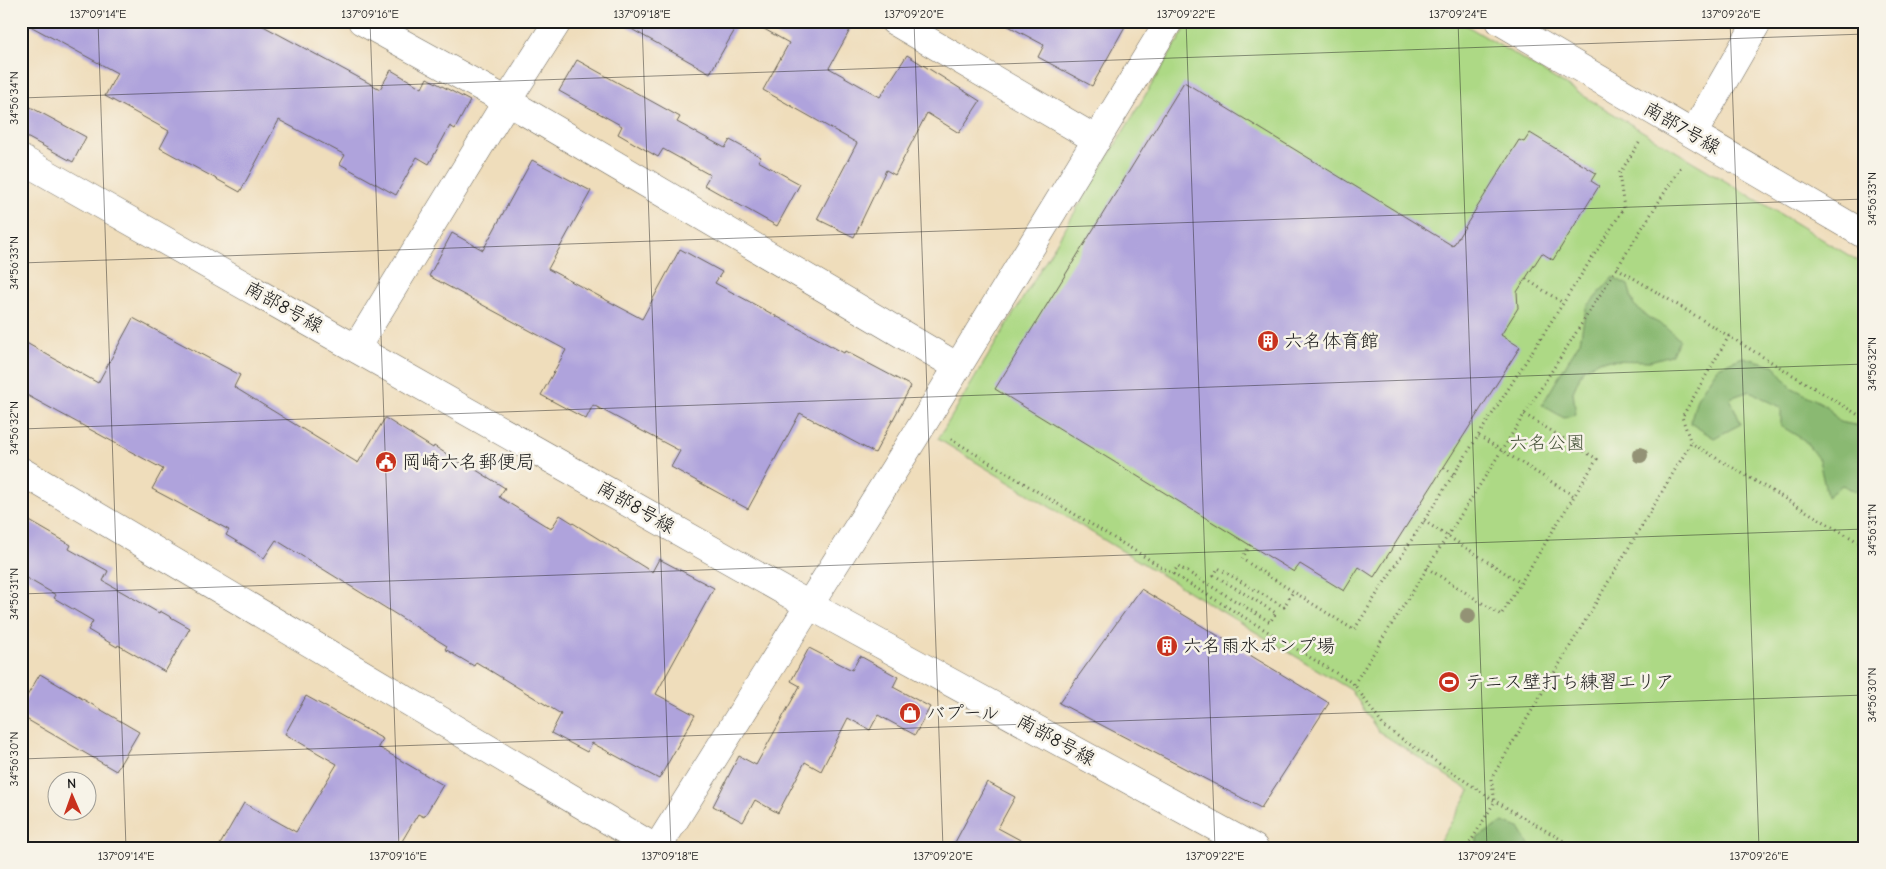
<svg xmlns="http://www.w3.org/2000/svg" width="1886" height="869" font-family="'Comic Neue','Klee One',sans-serif">
<style>
.green{fill:#add985;stroke:#647a50}
.forest{fill:#8ab972;stroke:#536a47}
.building{fill:#afa3dc}
.lines{fill:none;stroke-linecap:round;stroke-linejoin:round}
.minor-casing{stroke:#666054;stroke-width:29}
.path{stroke:#666054;stroke-width:3;stroke-dasharray:1 4;stroke-linecap:butt}
.minor{stroke:#fff;stroke-width:28}
.tree{fill:#939275}
.ticks{fill:none;stroke:#1c1c1c;stroke-width:1;stroke-opacity:0.45}
.labels{text-anchor:middle;dominant-baseline:central;stroke-width:5;stroke-linejoin:round;paint-order:stroke}
.street-label{font-size:19px;fill:#1c1c1c;stroke:#f7f3e8}
.poi-label{font-size:19px;fill:#1c1c1c;stroke:#f7f3e8;text-anchor:start}
.park-label{font-size:19px;fill:#48553c;stroke:#f7f3e8}
.neatline{fill:none;stroke:#1c1c1c;stroke-width:2}
.ticks-label{font-size:12px;text-anchor:middle;fill:#1c1c1c}
</style>
<rect width="100%" height="100%" fill="#f7f3e8"/>
<filter id="ink" filterUnits="userSpaceOnUse"><feTurbulence type="fractalNoise" baseFrequency=".02" numOctaves="2"/><feDisplacementMap in="SourceGraphic" scale="10" xChannelSelector="R" yChannelSelector="G"/><feConvolveMatrix kernelMatrix="1 2 1 2 8 2 1 2 1" color-interpolation-filters="sRGB"/></filter>
<filter id="wash" filterUnits="userSpaceOnUse"><feTurbulence type="fractalNoise" baseFrequency=".0096" numOctaves="4" result="noise"/><feDisplacementMap in="SourceGraphic" scale="20" xChannelSelector="R" yChannelSelector="G"/><feGaussianBlur stdDeviation="1.12" result="paint"/><feColorMatrix in="noise" values="0 0 0 0 0 0 0 0 0 0 0 0 0 0 0 0 0 1.4 0 .05"/><feComposite in="paint" operator="in"/></filter>
<g filter="url(#wash)">
<rect width="100%" height="100%" fill="#efddbb"/>
<!-- green -->
<path class="green" d="M 1190,21 L 1459,21 L 1865,265 L 1865,848 L 1436,848 L 1470,791 L 1378,731 L 1351,690 L 938,439 Z"/>
<!-- forest -->
<path class="forest" d="M 1613,277 L 1628,285 L 1634,305 L 1649,318 L 1666,327 L 1680,340 L 1671,355 L 1650,361 L 1602,360 L 1583,369 L 1573,392 L 1576,415 L 1564,418 L 1542,405 L 1580,341 L 1586,308 Z
M 1743,357 L 1773,365 L 1791,387 L 1827,406 L 1839,422 L 1865,427 L 1865,504 L 1861,494 L 1842,485 L 1827,497 L 1819,460 L 1804,440 L 1781,426 L 1781,408 L 1750,391 L 1730,398 L 1741,424 L 1714,438 L 1690,423 L 1697,398 L 1718,367 Z
M 1503,822 L 1519,828 L 1531,848 L 1477,848 L 1477,838 Z"/>
<g id="blocks">
<!-- building -->
<path class="building" d="M 21,21 L 254,21 L 380,89 L 391,70 L 422,88 L 427,78 L 470,101 L 455,129 L 450,126 L 429,164 L 417,157 L 396,195 L 340,164 L 345,155 L 279,120 L 240,192 L 160,148 L 169,131 L 105,96 L 117,73 Z
M 617,21 L 740,21 L 710,73 Z
M 750,21 L 855,21 L 829,68 L 880,97 L 907,55 L 980,101 L 959,133 L 927,113 L 895,175 L 886,170 L 854,237 L 817,219 L 857,143 L 763,90 L 789,43 Z
M 999,21 L 1128,21 L 1092,86 L 1038,57 L 1044,45 Z
M 577,60 L 680,117 L 677,122 L 725,148 L 730,140 L 761,157 L 758,161 L 800,184 L 777,226 L 704,185 L 710,175 L 663,149 L 658,157 L 618,134 L 622,126 L 559,91 Z
M 1184,82 L 1453,246 L 1519,140 L 1524,142 L 1530,133 L 1596,173 L 1591,181 L 1599,186 L 1553,260 L 1542,253 L 1517,292 L 1518,308 L 1501,335 L 1520,347 L 1374,577 L 1359,567 L 1344,591 L 1300,564 L 1294,572 L 995,389 Z
M 21,102 L 86,137 L 73,162 L 21,134 Z
M 532,160 L 591,191 L 548,269 L 642,319 L 680,249 L 722,272 L 715,283 L 844,353 L 845,351 L 911,386 L 875,453 L 800,413 L 748,509 L 671,467 L 680,451 L 593,405 L 586,419 L 541,395 L 566,350 L 429,276 L 452,233 L 483,250 Z
M 133,318 L 240,375 L 234,387 L 358,463 L 385,418 L 433,448 L 434,446 L 464,465 L 465,463 L 505,488 L 499,497 L 551,529 L 560,515 L 652,572 L 659,559 L 714,588 L 656,694 L 695,715 L 659,779 L 592,743 L 587,752 L 551,733 L 561,714 L 476,662 L 474,666 L 445,649 L 447,646 L 276,540 L 264,558 L 226,535 L 229,530 L 152,489 L 163,469 L 21,392 L 21,340 L 98,383 Z
M 21,516 L 71,545 L 69,549 L 108,571 L 103,581 L 159,613 L 160,611 L 190,628 L 165,672 L 118,645 L 117,647 L 88,630 L 93,621 L 54,598 L 56,595 L 21,575 Z
M 1141,589 L 1329,703 L 1261,808 L 1059,703 Z
M 809,648 L 852,670 L 860,656 L 898,677 L 893,687 L 930,707 L 915,735 L 878,715 L 870,730 L 848,718 L 821,771 L 805,762 L 778,813 L 755,800 L 743,822 L 713,806 L 739,756 L 756,765 L 800,686 L 791,681 Z
M 40,674 L 139,732 L 116,771 L 21,716 L 21,706 Z
M 306,696 L 383,739 L 378,747 L 443,785 L 424,817 L 418,814 L 398,848 L 218,848 L 244,803 L 296,832 L 337,764 L 285,734 Z
M 987,782 L 1015,797 L 998,828 L 1035,848 L 952,848 Z"/>
</g>
</g>
<g filter="url(#ink)">
<use href="#blocks" fill-opacity="0" stroke="#666054" stroke-width="1"/>
<g class="lines">
<!-- minor casing -->
<g class="minor-casing">
<path id="minor" d="M 362,21 L 507,101 L 958,367
M 894,21 L 1097,140
M 1500,21 L 1865,235
M 1693,134 L 1758,21
M 21,159 L 809,605 L 1254,848
M 356,348 L 507,101 L 558,21
M 21,471 L 655,848
M 657,848 L 924,422 L 1169,21"/>
</g>
<!-- path -->
<path class="path" d="M 1617,268 L 1865,419
M 1526,279 L 1563,303
M 1729,336 L 1682,417 L 1691,443 L 1865,546
M 1479,436 L 1574,496
M 951,439 L 1354,684 L 1384,727 L 1495,801 L 1467,848
M 1444,468 L 1454,474
M 1424,521 L 1521,583
M 1250,545 L 1242,559 L 1354,630 L 1624,208 L 1619,174 L 1641,140
M 1427,568 L 1501,615 L 1597,459 L 1524,414
M 1173,574 L 1178,566 L 1270,622 L 1276,613 L 1214,575 L 1218,568 L 1284,607 L 1294,590
M 1354,684 L 1682,165
M 1576,848 L 1495,801 L 1491,779 L 1691,443"/>
<!-- minor -->
<use href="#minor" class="minor"/>
</g>
<!-- trees -->
<g class="tree">
<circle cx="1640" cy="455" r="8"/>
<circle cx="1468" cy="616" r="8"/>
</g>
</g>
<!-- ticks -->
<path class="ticks" d="M 98,21 L 126,848M 370,21 L 399,848M 642,21 L 671,848M 914,21 L 943,848M 1186,21 L 1215,848M 1458,21 L 1487,848M 1730,21 L 1759,848M 21,98 L 1865,34M 21,263 L 1865,199M 21,429 L 1865,364M 21,594 L 1865,529M 21,759 L 1865,695"/>
<!-- icons -->
<defs>
<g id="building-disc" transform="scale(1.125)"><circle r="9.5" fill="#c8321e" stroke="#f7f3e8"/><path d="M-4-6H4V6H1V3H-1V6H-4ZM-2.5-4.3h1.7v1.8h-1.7ZM.8-4.3h1.7v1.8H.8ZM-2.5-1h1.7V.8h-1.7ZM.8-1h1.7V.8H.8Z" fill="#fff"/></g>
<g id="civic-disc" transform="scale(1.125)"><circle r="9.5" fill="#c8321e" stroke="#f7f3e8"/><path d="M-.6-6.5H3V-4.5H.6V-3L4-1V1h2V6H-6V1h2V-1L-.6-3ZM-1.2 2.5V6h2.4V2.5Z" fill="#fff"/></g>
<g id="stadium-disc" transform="scale(1.125)"><circle r="9.5" fill="#c8321e" stroke="#f7f3e8"/><path d="M0-5a6.5 5 0 1 0 0 10a6.5 5 0 1 0 0-10ZM-3.5-1.8h7v3.6h-7Z" fill="#fff"/></g>
<g id="shop-disc" transform="scale(1.125)"><circle r="9.5" fill="#c8321e" stroke="#f7f3e8"/><path d="M-5-2.5h2.3a2.7 3.5 0 0 1 5.4 0H5L5.5 6h-11ZM-1.5-2.5h3a1.5 2.3 0 0 0-3 0Z" fill="#fff"/></g>
</defs>
<g fill-rule="evenodd">
<use href="#building-disc" x="1268" y="341"/>
<use href="#civic-disc" x="386" y="462"/>
<use href="#building-disc" x="1167" y="646"/>
<use href="#stadium-disc" x="1449" y="682"/>
<use href="#shop-disc" x="910" y="713"/>
</g>
<g class="labels">
<!-- street labels -->
<g class="street-label">
<text transform="translate(1682 128) rotate(30)">南部7号線</text>
<text transform="translate(284 307) rotate(29)">南部8号線</text>
<text transform="translate(636 507) rotate(30)">南部8号線</text>
<text transform="translate(1056 740) rotate(29)">南部8号線</text>
</g>
<!-- poi labels -->
<g class="poi-label">
<text x="1284" y="341">六名体育館</text>
<text x="402" y="462">岡崎六名郵便局</text>
<text x="1183" y="646">六名雨水ポンプ場</text>
<text x="1465" y="682">テニス壁打ち練習エリア</text>
<text x="926" y="713">バプール</text>
</g>
<!-- park labels -->
<g class="park-label">
<text x="1547" y="443">六名公園</text>
</g>
</g>
<!-- margin -->
<rect width="1886" height="869" fill="none" stroke="#f7f3e8" stroke-width="55"/>
<!-- north arrow -->
<g transform="translate(72 796) rotate(358)"><circle r="24" fill="#f7f3e8" stroke="#9f9d96"/>
<path d="M0-4L9 19L0 12L-9 19Z" fill="#c8321e"/>
<text y="-8" font-size="14" font-weight="bold" text-anchor="middle" fill="#1c1c1c">N</text>
</g>
<rect x="28" y="28" width="1830" height="814" class="neatline"/>
<g class="ticks-label">
<text x="98" y="18">137°09'14"E</text>
<text x="370" y="18">137°09'16"E</text>
<text x="642" y="18">137°09'18"E</text>
<text x="914" y="18">137°09'20"E</text>
<text x="1186" y="18">137°09'22"E</text>
<text x="1458" y="18">137°09'24"E</text>
<text x="1731" y="18">137°09'26"E</text>
<text transform="translate(14 98) rotate(-90)" y="4">34°56'34"N</text>
<text transform="translate(1872 199) rotate(-90)" y="4">34°56'33"N</text>
<text transform="translate(14 263) rotate(-90)" y="4">34°56'33"N</text>
<text transform="translate(1872 364) rotate(-90)" y="4">34°56'32"N</text>
<text transform="translate(14 428) rotate(-90)" y="4">34°56'32"N</text>
<text transform="translate(1872 530) rotate(-90)" y="4">34°56'31"N</text>
<text transform="translate(14 594) rotate(-90)" y="4">34°56'31"N</text>
<text transform="translate(1872 695) rotate(-90)" y="4">34°56'30"N</text>
<text transform="translate(14 759) rotate(-90)" y="4">34°56'30"N</text>
<text x="126" y="860">137°09'14"E</text>
<text x="398" y="860">137°09'16"E</text>
<text x="670" y="860">137°09'18"E</text>
<text x="943" y="860">137°09'20"E</text>
<text x="1215" y="860">137°09'22"E</text>
<text x="1487" y="860">137°09'24"E</text>
<text x="1759" y="860">137°09'26"E</text>
</g>
</svg>
